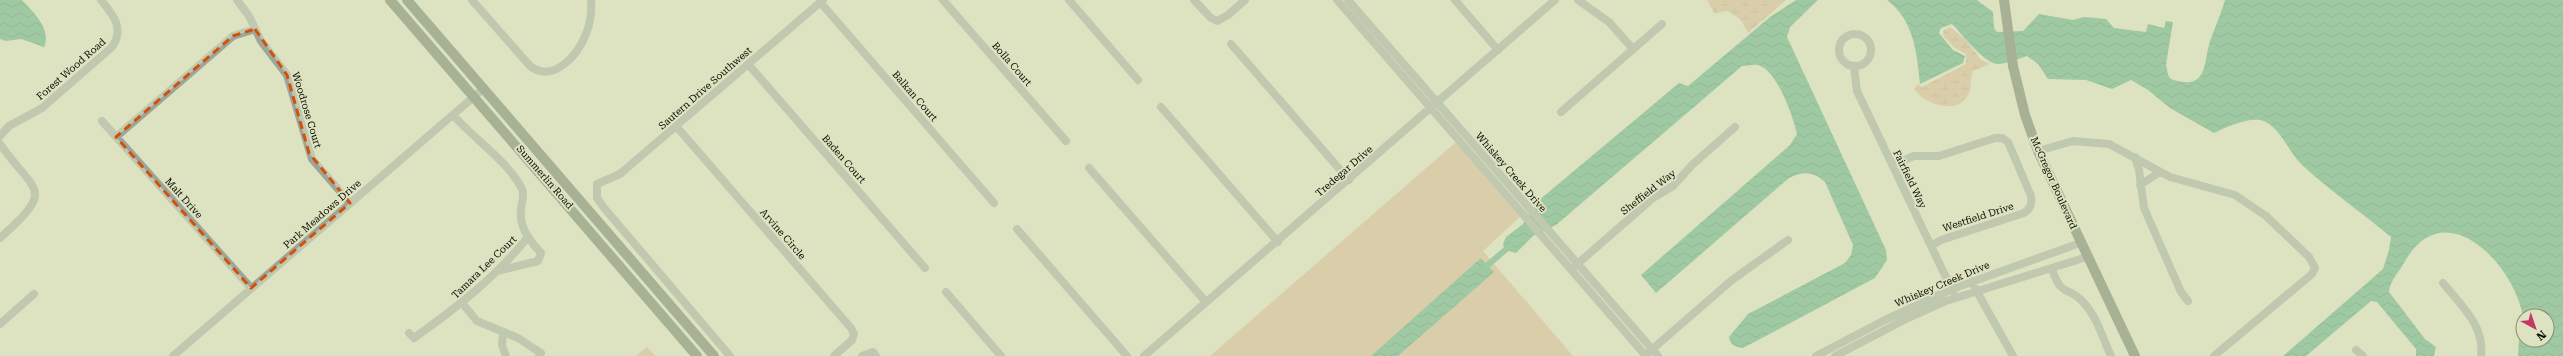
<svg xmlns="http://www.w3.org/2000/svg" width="2563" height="356" font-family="'Roboto Serif',serif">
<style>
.green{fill:#d5b48c}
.wetland{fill:url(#wetland-marsh)}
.water{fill:url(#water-waves)}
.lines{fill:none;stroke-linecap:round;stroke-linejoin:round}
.canal{stroke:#52a87d;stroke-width:6}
.minor{stroke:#9da69a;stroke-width:8}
.major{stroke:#677761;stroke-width:10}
.marked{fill:none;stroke:#d2510b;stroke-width:3;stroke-dasharray:8 5;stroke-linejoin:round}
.labels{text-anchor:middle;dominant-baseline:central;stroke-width:4;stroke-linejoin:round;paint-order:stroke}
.street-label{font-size:10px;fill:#0b0c03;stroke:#dde3c1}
</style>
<defs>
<pattern id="wetland-marsh" width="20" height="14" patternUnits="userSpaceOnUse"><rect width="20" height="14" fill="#d5b48c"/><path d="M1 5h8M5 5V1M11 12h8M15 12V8" fill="none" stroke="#b69a77"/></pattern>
<pattern id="water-waves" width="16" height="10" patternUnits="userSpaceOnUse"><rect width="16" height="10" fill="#52a87d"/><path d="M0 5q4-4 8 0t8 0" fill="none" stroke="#428764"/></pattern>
</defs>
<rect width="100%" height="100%" fill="#dde3c1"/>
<!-- green -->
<path class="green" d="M 1456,142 L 1520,217 L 1483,251 L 1573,356 L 1210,356 Z
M 647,347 L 655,356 L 636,356 Z"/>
<!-- wetland -->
<path class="wetland" d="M 1707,0 L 1786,0 L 1748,33 L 1741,20 L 1728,11 L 1714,13 Z
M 1950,27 L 1967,41 L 1981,60 L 1990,64 L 1973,71 C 1970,78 1972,86 1969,93 C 1959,117 1924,104 1914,89 L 1918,84 L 1922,87 L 1966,64 L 1966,54 L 1955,48 L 1944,37 L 1943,31 Z"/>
<!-- water -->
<path class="water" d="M 0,0 L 22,0 C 33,12 52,29 44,47 L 21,39 L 6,41 L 0,39 Z
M 1796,0 L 1818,0 L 1790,27 L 1787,37 L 1886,250 L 1887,260 L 1875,278 L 1743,348 C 1736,347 1730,345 1729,337 L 1748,314 L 1845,263 L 1851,255 L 1853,245 L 1825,182 C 1813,171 1803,171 1789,178 L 1656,293 L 1641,275 L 1790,145 L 1797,134 C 1793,116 1777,70 1758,65 C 1754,64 1746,66 1742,66 L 1556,225 L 1533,236 L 1516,253 L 1505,250 L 1503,244 L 1506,237 L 1523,224 L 1538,201 L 1679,83 L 1688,86 L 1770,17 Z
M 1887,0 L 1977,0 L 1993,12 L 1994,28 L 1997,32 L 2023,31 L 2039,14 L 2073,20 L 2084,17 L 2106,19 L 2114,28 L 2146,32 L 2148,24 L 2164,28 L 2166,21 L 2173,22 L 2166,64 L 2168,75 L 2171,79 C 2208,92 2203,64 2210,41 C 2215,27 2221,14 2225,0 L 2563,0 L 2563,356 L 2518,356 L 2519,339 L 2523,324 L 2523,340 L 2547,340 L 2547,316 L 2523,316 C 2513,262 2443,191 2404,263 C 2398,273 2390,281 2389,292 L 2425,339 L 2436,347 L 2434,356 L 2416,356 L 2416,349 L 2377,302 L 2371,301 L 2306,356 L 2283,356 L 2383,269 L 2389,250 L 2391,237 C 2361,212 2330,191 2301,164 C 2289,152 2282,131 2266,122 C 2252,115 2227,127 2214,133 L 2170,108 L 2148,90 L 2131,80 L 2112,89 L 2086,80 L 2048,79 L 2038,64 L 2027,56 C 2018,59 2008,63 1999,64 C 1985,65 1962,34 1952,24 L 1941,28 L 1939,33 L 1953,50 L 1965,56 L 1963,63 L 1920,84 C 1917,54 1914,20 1887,0 Z
M 1481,258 L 1494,272 L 1398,356 L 1371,356 Z"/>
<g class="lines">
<!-- canal -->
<path class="canal" d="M 1482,270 L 1511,245"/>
<!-- minor -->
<path class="minor" d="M 237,0 L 249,16 L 261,41 L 287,75 L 312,159 L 350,203
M 472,0 L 530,66 C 553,84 578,55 586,34 C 590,24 592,11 591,0
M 943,0 L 1066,141
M 1069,0 L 1138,80
M 1194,0 L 1211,18 L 1217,21 L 1228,15 L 1245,0
M 1337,0 L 1646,356
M 1348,0 L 1658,356
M 1455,0 L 1498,50
M 1578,0 L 1609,22 L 1633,49
M 820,2 L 994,203
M1839 50a16 16 0 1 1 32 0a16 16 0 1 1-32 0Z
M 1231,44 L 1349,180
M 748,64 L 925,268
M 1854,67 L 1857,91 L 1953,292
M 1161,107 L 1278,242
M 1561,112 L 1662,24
M 453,115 C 473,138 509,162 522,189 C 525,196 521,203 521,210 C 519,228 530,241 541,253 L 538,261 L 497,271
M 102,121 L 251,288
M 676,126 L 851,328 L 854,334 L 852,340 L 834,356
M 0,136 L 9,126 L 42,108 L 112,47 C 125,28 113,15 101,0
M 116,137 L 233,36 L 255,29
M 0,144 C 35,194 57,187 0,238
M 2038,151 L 2073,141 L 2109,144 L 2170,177 L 2235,195 L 2266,216 L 2309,257 L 2315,268 L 2312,274 L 2214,356
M 2135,157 L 2139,170 L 2144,208 L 2181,292 L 2188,301
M 1892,165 L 1914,156 L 1939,156 L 1995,138 L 2002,138 L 2008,142 L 2031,196 C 2032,204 2031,208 2024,213 L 1941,240 L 1931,246
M 1089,168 L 1206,302
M 2140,185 L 2160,172
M 1017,229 L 1127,356
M 1575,266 L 1653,198 L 1673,186 L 1692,165 L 1735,127
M 2052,269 C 2062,299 2068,285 2084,303 C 2097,317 2103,339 2111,356
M 1971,281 L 2013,356
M 2443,283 C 2461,305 2485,326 2481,356
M 946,292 L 1001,356
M 462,303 L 477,321 L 518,338 L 541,353 L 539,356
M 0,324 L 34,294
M 409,333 L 414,338 C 455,309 495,278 527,238
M 503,333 L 502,345 L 506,356
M 2356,350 L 2363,356
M 1649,352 L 1732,280 L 1788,240
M 173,356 L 484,88
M 730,356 L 605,209 L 597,198 L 597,184 L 620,174 L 823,0
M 862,356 L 873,352 L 876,356
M 1144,356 L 1555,0
M 1816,356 L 1885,320 L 1952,289 L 2080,243
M 1835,356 L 1908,318 L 1946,301 L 2087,257"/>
<!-- major -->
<path class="major" d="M 390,0 L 697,356
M 407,0 L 714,356
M 2004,0 L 2013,66 L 2025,115 L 2038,151 L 2135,356"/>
</g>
<!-- marked area -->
<path d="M0 0H2563V356H0ZM 255,29 L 287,75 L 309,153 L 350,203 L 251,288 L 116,137 L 233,36 Z" fill="#dde3c1" fill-opacity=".55" fill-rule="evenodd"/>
<path class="marked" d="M 255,29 L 287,75 L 309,153 L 350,203 L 251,288 L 116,137 L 233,36 Z"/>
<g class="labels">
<!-- street labels -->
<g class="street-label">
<text transform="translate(1012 64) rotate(49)">Bolla Court</text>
<text transform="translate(71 69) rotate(-41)">Forest Wood Road</text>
<text transform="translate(705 88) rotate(-41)">Sautern Drive Southwest</text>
<text transform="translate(915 96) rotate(49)">Balkan Court</text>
<text transform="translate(307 110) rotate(73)">Woodrose Court</text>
<text transform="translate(844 159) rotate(49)">Baden Court</text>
<text transform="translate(1344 171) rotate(-41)">Tredegar Drive</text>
<text transform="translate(1511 172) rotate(49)">Whiskey Creek Drive</text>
<text transform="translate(545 177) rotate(49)">Summerlin Road</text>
<text transform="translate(1910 179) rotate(64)">Fairfield Way</text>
<text transform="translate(2054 183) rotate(66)">McGregor Boulevard</text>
<text transform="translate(1648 192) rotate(-38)">Sheffield Way</text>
<text transform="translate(184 198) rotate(48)">Malt Drive</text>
<text transform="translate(322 214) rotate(-41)">Park Meadows Drive</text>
<text transform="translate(1978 217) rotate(-18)">Westfield Drive</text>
<text transform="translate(783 234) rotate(49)">Arvine Circle</text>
<text transform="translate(484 267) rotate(-44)">Tamara Lee Court</text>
<text transform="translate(1942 284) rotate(-23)">Whiskey Creek Drive</text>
</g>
</g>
<!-- north arrow -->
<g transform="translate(2535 328) rotate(140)"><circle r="19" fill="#dde3c1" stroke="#898d75"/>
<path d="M0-3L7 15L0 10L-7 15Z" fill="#c43665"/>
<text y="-6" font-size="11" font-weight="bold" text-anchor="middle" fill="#0b0c03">N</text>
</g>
</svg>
